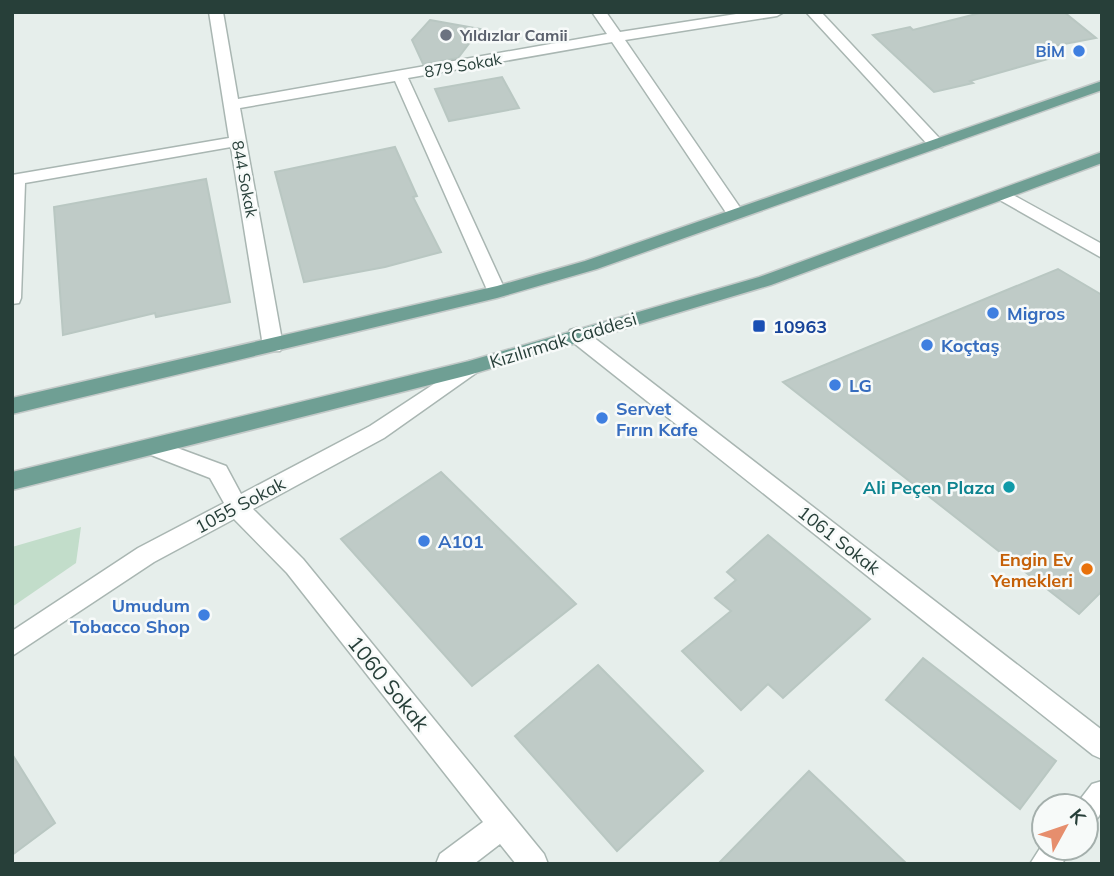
<svg xmlns="http://www.w3.org/2000/svg" width="1114" height="876" font-family="Mulish,sans-serif">
<style>
.green{fill:#c2ddca}
.building{fill:#bfcbc7;stroke:#b9c7c2;stroke-width:2}
.lines{fill:none;stroke-linecap:round;stroke-linejoin:round}
.street-casing{stroke:#a9b6b2;stroke-width:3}
.primary-casing{stroke:#c3c9c8;stroke-width:3}
.street{fill:#fff;fill-rule:evenodd}
.primary{fill:#6f9f94;fill-rule:evenodd}
.worship-dot{fill:#6b7280;stroke:#f7faf9;stroke-width:2.5}
.shop-dot{fill:#3f7fe0;stroke:#f7faf9;stroke-width:2.5}
.transit-dot{fill:#1a4fb4;stroke:#f7faf9;stroke-width:2.5}
.culture-dot{fill:#0f9aa8;stroke:#f7faf9;stroke-width:2.5}
.food-dot{fill:#e8710a;stroke:#f7faf9;stroke-width:2.5}
.labels{text-anchor:middle;dominant-baseline:central;stroke-width:5;stroke-linejoin:round;paint-order:stroke}
.far-worship-label{font-size:16px;font-weight:bold;fill:#5b616d;stroke:#f7faf9;text-anchor:start}
.far-shop-label{font-size:16px;font-weight:bold;fill:#366cbe;stroke:#f7faf9;text-anchor:end}
.far-street-label{font-size:16px;fill:#273f39;stroke:#f7faf9}
.shop-label{font-size:18px;font-weight:bold;fill:#366cbe;stroke:#f7faf9;text-anchor:start}
.transit-label{font-size:18px;font-weight:bold;fill:#164399;stroke:#f7faf9;text-anchor:start}
.street-label{font-size:18px;fill:#273f39;stroke:#f7faf9}
.culture-label{font-size:18px;font-weight:bold;fill:#0d838f;stroke:#f7faf9;text-anchor:end}
.food-label{font-size:18px;font-weight:bold;fill:#c56008;stroke:#f7faf9;text-anchor:end}
.near-street-label{font-size:21px;fill:#273f39;stroke:#f7faf9}
</style>
<rect width="100%" height="100%" fill="#e6eeeb"/>
<!-- green -->
<path class="green" d="M 81,527 L 76,563 L 12,607 L 12,547 Z"/>
<!-- building -->
<path class="building" d="M 984,12 L 1064,12 L 1096,38 L 1038,49 L 1051,58 L 970,81 L 973,83 L 934,92 L 873,35 L 910,27 L 913,30 Z
M 430,20 L 480,29 L 458,58 L 423,64 L 412,40 Z
M 502,77 L 519,108 L 449,121 L 435,89 Z
M 395,147 L 417,196 L 413,197 L 441,252 L 385,267 L 304,282 L 275,172 Z
M 206,179 L 230,302 L 156,317 L 155,313 L 63,335 L 54,207 Z
M 1058,269 L 1102,295 L 1102,591 L 1079,614 L 783,382 Z
M 441,472 L 576,604 L 472,686 L 341,539 Z
M 768,535 L 870,619 L 783,698 L 768,684 L 741,710 L 682,651 L 731,611 L 715,598 L 736,580 L 727,572 Z
M 923,658 L 1056,761 L 1020,809 L 886,700 Z
M 598,665 L 703,771 L 617,851 L 515,736 Z
M 12,754 L 55,823 L 12,855 Z
M 809,771 L 907,864 L 718,864 Z"/>
<g class="lines">
<!-- street casing -->
<g class="street-casing">
<path id="street" d="M 209,12 L 223,12 L 238,99 L 607,34 L 592,12 L 606,12 L 620,32 L 749,12 L 784,12 L 777,16 L 625,40 L 741,209 L 744,213 L 741,217 L 729,217 L 612,42 L 408,78 L 506,292 L 504,296 L 490,296 L 488,292 L 395,81 L 240,108 L 283,346 L 280,351 L 266,351 L 263,346 L 231,147 L 25,183 L 21,298 L 19,303 L 12,304 L 12,175 L 229,138 Z
M 806,12 L 821,12 L 942,141 L 944,144 L 942,147 L 930,147 Z
M 1004,190 L 1102,244 L 1102,258 L 998,199 L 996,195 L 998,191 Z
M 577,328 L 584,330 L 1102,730 L 1102,759 L 1093,755 L 570,340 L 567,335 L 570,330 Z
M 469,361 L 476,363 L 479,368 L 476,373 L 384,438 L 253,509 L 303,559 L 544,854 L 548,864 L 516,864 L 500,844 L 474,864 L 436,864 L 440,854 L 483,822 L 287,573 L 234,519 L 154,562 L 12,656 L 12,631 L 138,548 L 224,503 L 210,478 L 146,453 L 142,447 L 146,441 L 153,439 L 226,466 L 241,494 L 370,426 Z
M 1102,781 C 1102,800 1107,818 1086,827 L 1086,806 L 1075,806 L 1092,784 Z
M 1044,842 L 1044,848 L 1071,848 L 1062,864 L 1030,864 Z"/>
</g>
<!-- primary casing -->
<g class="primary-casing">
<path id="primary" d="M 1102,81 L 1102,90 L 597,269 L 497,298 L 12,414 L 12,398 L 497,286 L 585,261 Z
M 1102,152 L 1102,163 L 771,285 L 469,375 L 12,490 L 12,472 L 469,361 L 759,277 Z"/>
</g>
<!-- street -->
<use href="#street" class="street"/>
<!-- primary -->
<use href="#primary" class="primary"/>
</g>
<!-- markers -->
<circle class="worship-dot" cx="446" cy="35" r="7"/>
<g class="shop-dot">
<circle cx="1079" cy="51" r="7"/>
<circle cx="993" cy="313" r="7"/>
<circle cx="927" cy="345" r="7"/>
<circle cx="835" cy="385" r="7"/>
<circle cx="602" cy="418" r="7"/>
<circle cx="424" cy="541" r="7"/>
<circle cx="204" cy="615" r="7"/>
</g>
<rect class="transit-dot" x="752" y="319" width="14" height="14" rx="3.5"/>
<circle class="culture-dot" cx="1009" cy="487" r="7"/>
<circle class="food-dot" cx="1087" cy="569" r="7"/>
<g class="labels">
<!-- far-worship labels -->
<g class="far-worship-label">
<text x="460" y="35">Yıldızlar Camii</text>
</g>
<!-- far-shop labels -->
<g class="far-shop-label">
<text x="1065" y="51">BİM</text>
</g>
<!-- far-street labels -->
<g class="far-street-label">
<text transform="translate(463 65) rotate(-10)">879 Sokak</text>
<text transform="translate(245 179) rotate(79)">844 Sokak</text>
</g>
<!-- shop labels -->
<g class="shop-label">
<text x="1007" y="313">Migros</text>
<text x="941" y="345">Koçtaş</text>
<text x="849" y="385">LG</text>
<text x="616" y="408">Servet<tspan x="616" dy="21">Fırın Kafe</tspan></text>
<text x="438" y="541">A101</text>
<text x="190" y="605" text-anchor="end">Umudum<tspan x="190" dy="21">Tobacco Shop</tspan></text>
</g>
<!-- transit labels -->
<g class="transit-label">
<text x="773" y="326">10963</text>
</g>
<!-- street labels -->
<g class="street-label">
<text transform="translate(563 340) rotate(-17)">Kızılırmak Caddesi</text>
<text transform="translate(240 505) rotate(-28)">1055 Sokak</text>
<text transform="translate(839 540) rotate(38)">1061 Sokak</text>
</g>
<!-- culture labels -->
<g class="culture-label">
<text x="995" y="487">Ali Peçen Plaza</text>
</g>
<!-- food labels -->
<g class="food-label">
<text x="1073" y="559">Engin Ev<tspan x="1073" dy="21">Yemekleri</tspan></text>
</g>
<!-- near-street labels -->
<g class="near-street-label">
<text transform="translate(389 683) rotate(51)">1060 Sokak</text>
</g>
</g>
<!-- border -->
<rect width="1114" height="876" fill="none" stroke="#273f39" stroke-width="28"/>
<!-- north arrow -->
<g transform="translate(1065 827) rotate(50)"><circle r="33" fill="#f7faf9" stroke="#a4afac" stroke-width="2"/>
<path d="M0-5L12 26L0 18L-12 26Z" fill="#e68e6d"/>
<text y="-10" font-size="19" font-weight="bold" text-anchor="middle" fill="#273f39">K</text>
</g>
</svg>
